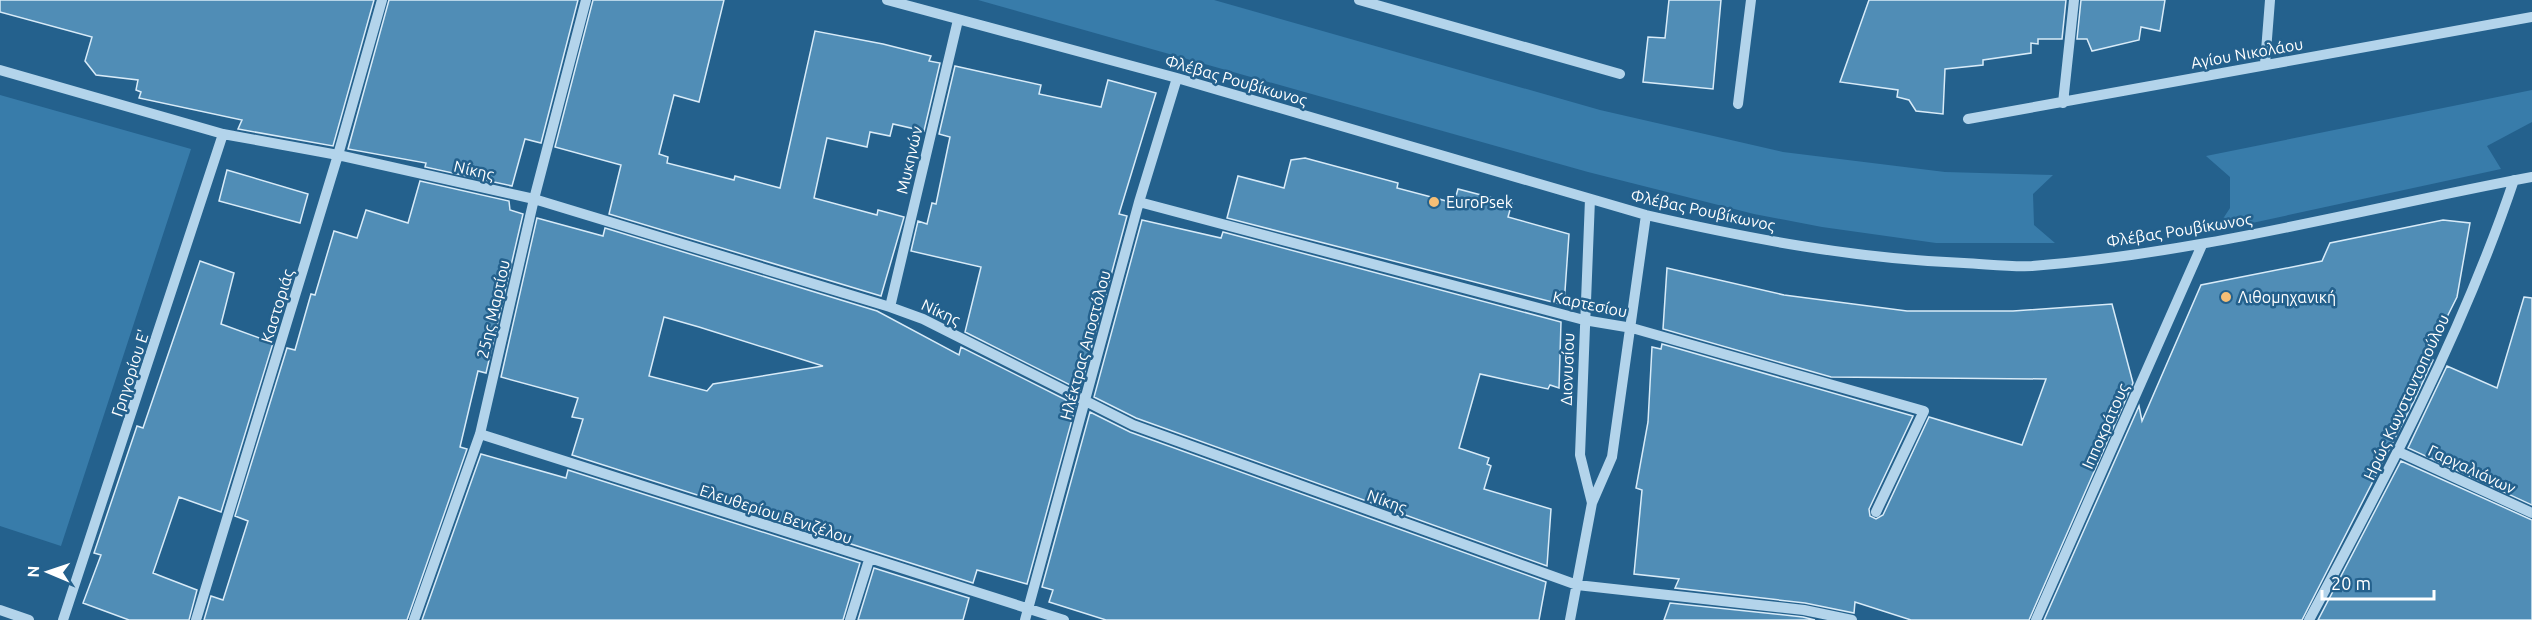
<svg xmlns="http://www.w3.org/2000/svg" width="2532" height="620" font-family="Ubuntu,sans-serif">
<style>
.green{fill:#387caa}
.building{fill:#508db6;stroke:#d8ebf8;stroke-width:1.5;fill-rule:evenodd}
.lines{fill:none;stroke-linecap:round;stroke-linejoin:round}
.minor{stroke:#b3d4eb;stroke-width:10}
.poi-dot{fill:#f6bf76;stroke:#24618d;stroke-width:2}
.labels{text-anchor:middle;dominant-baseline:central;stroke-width:5;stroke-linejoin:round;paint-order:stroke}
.street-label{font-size:16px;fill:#fff;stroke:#24618d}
.poi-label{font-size:16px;fill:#fff;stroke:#24618d;text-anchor:start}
</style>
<rect width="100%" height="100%" fill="#24618d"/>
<!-- green -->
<path class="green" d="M 978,0 L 1214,0 L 1600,110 L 1783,152 L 1945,172 L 2053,175 L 2033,194 L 2034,225 L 2055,243 L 1936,243 L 1822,227 L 1754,214 L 1588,172 Z
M 2532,90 L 2532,122 L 2487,146 L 2501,169 L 2215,231 L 2230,208 L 2230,177 L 2206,156 Z
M 0,95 L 191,149 L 61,546 L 0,526 Z"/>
<!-- building -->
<path class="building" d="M 0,0 L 374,0 L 333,146 L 238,129 L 242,120 L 139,98 L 141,92 L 136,90 L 138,80 L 96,75 L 85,61 L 92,37 L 0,12 Z
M 389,0 L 578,0 L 541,143 L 525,139 L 512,186 L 425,167 L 426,163 L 348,149 Z
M 593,0 L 724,0 L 699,102 L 674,95 L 659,154 L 668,157 L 667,163 L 734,180 L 735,176 L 780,188 L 815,31 L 883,44 L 931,56 L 929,61 L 940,63 L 924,131 L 893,124 L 890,136 L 870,132 L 867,147 L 827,138 L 814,198 L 877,215 L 878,210 L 904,217 L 881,296 L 609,214 L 621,165 L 555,147 Z
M 1669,0 L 1721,0 L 1713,89 L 1643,82 L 1648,37 L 1665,38 Z
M 1869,0 L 2066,0 L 2062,39 L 2038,39 L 2038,44 L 2031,43 L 2031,53 L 1983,60 L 1983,65 L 1945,69 L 1943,114 L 1916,111 L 1909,100 L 1897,97 L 1898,90 L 1840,82 Z
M 2081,0 L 2165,0 L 2160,31 L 2141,27 L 2139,40 L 2092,51 L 2087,39 L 2077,39 Z
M 955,66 L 1041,85 L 1039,94 L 1101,107 L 1108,80 L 1156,93 L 1119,214 L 1127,216 L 1080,390 L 965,332 L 981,267 L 911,251 L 918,221 L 927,224 L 932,203 L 936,204 L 950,137 L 939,134 Z
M 1305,158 L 1398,183 L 1397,188 L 1454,203 L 1458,189 L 1512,203 L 1508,217 L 1569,234 L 1564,305 L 1227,218 L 1238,176 L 1284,188 L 1291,160 Z
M 227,170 L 308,194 L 300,223 L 219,201 Z
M 420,181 L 509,201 L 510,210 L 523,214 L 486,373 L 478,371 L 460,447 L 467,449 L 407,620 L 204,620 L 211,596 L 223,600 L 248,521 L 235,516 L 287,348 L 295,350 L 311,294 L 315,295 L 334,231 L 357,238 L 366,210 L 408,223 Z
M 537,218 L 603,236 L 605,228 L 877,311 L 959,355 L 961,347 L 1076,405 L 1027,584 L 977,570 L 973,583 L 572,455 L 583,419 L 572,417 L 578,398 L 501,377 ZM 664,317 L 699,327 L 823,366 L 713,384 L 707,391 L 649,376 Z
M 1142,220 L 1221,238 L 1223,232 L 1561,322 L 1559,388 L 1550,385 L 1548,389 L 1480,374 L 1459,448 L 1489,458 L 1487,464 L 1491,466 L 1484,489 L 1551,509 L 1547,566 L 1136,418 L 1094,397 Z
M 2443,220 L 2470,223 L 2457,297 L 2427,357 L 2433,360 L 2414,401 L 2302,620 L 2044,620 L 2139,406 L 2142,421 L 2201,285 L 2322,261 L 2330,243 Z
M 200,261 L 234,273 L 221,324 L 273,343 L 221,512 L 179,497 L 153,573 L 197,590 L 189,620 L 129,620 L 83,603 L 101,555 L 94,553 L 137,426 L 143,428 Z
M 1667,268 L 1784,295 L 1907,311 L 2013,311 L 2112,304 L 2133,383 L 2029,620 L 1911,620 L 1855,602 L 1854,613 L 1805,603 L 1675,588 L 1679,579 L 1634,574 L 1642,490 L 1636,488 L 1648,422 L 1652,347 L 1661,349 L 1662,344 L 1913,416 L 1869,509 L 1870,516 L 1876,519 L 1883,515 L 1929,417 L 2022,445 L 2046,379 L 1831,377 L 1663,329 Z
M 2524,297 L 2532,298 L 2532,505 L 2408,448 L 2447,366 L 2497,388 Z
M 1090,412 L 1130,432 L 1546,582 L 1539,620 L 1106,620 L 1049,602 L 1053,590 L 1042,587 Z
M 481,454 L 566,478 L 568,470 L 860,563 L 843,620 L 422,620 Z
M 2401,461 L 2532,520 L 2532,620 L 2318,620 Z
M 874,568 L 969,598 L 963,620 L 858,620 Z
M 1670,603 L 1803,617 L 1815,620 L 1664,620 Z"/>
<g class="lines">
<!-- minor -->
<path class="minor" d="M 887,0 L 1177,78 L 1646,215 C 1751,239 1857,259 1964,263 C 1986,264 2010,267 2032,266 C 2202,253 2366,208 2532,177
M 1359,0 L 1620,74
M 2265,64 L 2270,0
M 0,70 L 223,134 L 338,155 L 534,199 L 890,307 L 923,319 L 1133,425 L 1577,585 L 1804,610 L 1852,620
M 2063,103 L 2074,0
M 1738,104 L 1751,0
M 1968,119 L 2532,17
M 1590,199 L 1580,455 L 1592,503
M 1139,202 L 1584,320 L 1632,328 L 1924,411 L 1876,512
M 890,307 L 958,20
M 480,434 L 1064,620
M 2399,452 L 2532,513
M 0,610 L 29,620
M 63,620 L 223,134
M 196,620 L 338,155 L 382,0
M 414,620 L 480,434 L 534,199 L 586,0
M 850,620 L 869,560
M 1025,620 L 1139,202 L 1177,78
M 1570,620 L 1592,503 L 1612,457 L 1646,215
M 2036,620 L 2202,245
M 2309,620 C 2386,477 2462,334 2514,180"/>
</g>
<!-- markers -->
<g class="poi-dot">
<circle cx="1434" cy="202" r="6"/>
<circle cx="2226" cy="297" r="6"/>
</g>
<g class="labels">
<!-- street labels -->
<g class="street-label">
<text transform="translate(2247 53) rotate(-10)">Αγίου Νικολάου</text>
<text transform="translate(1236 80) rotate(16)">Φλέβας Ρουβίκωνος</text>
<text transform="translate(909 160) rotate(-77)">Μυκηνών</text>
<text transform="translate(474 170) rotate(13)">Νίκης</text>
<text transform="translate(1703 210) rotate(12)">Φλέβας Ρουβίκωνος</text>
<text transform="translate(2179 230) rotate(-9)">Φλέβας Ρουβίκωνος</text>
<text transform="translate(1590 304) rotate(12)">Καρτεσίου</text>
<text transform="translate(277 306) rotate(-73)">Καστοριάς</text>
<text transform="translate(493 309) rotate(-77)">25ης Μαρτίου</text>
<text transform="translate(941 312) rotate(25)">Νίκης</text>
<text transform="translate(1085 345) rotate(-75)">Ηλέκτρας Αποστόλου</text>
<text transform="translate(1567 369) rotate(-88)">Διονυσίου</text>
<text transform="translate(130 373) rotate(-72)">Γρηγορίου Ε'</text>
<text transform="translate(2406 397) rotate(-65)">Ηρώς Κωνσταντοπούλου</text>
<text transform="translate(2105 426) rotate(-66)">Ιπποκράτους</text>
<text transform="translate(2472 469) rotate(25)">Γαργαλιάνων</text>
<text transform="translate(1387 501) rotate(20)">Νίκης</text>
<text transform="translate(776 514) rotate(18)">Ελευθερίου Βενιζέλου</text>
</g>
<!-- poi labels -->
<g class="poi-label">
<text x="1446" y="202">EuroPsek</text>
<text x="2238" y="297">Λιθομηχανική</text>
</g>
</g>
<!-- north arrow -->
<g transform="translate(48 572) rotate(272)" stroke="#24618d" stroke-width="4.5" paint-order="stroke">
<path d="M0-4.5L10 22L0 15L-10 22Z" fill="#ffffff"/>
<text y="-9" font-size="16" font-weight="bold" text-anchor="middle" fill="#ffffff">N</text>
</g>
<!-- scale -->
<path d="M2322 590v9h112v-9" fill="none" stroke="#ffffff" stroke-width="3"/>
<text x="2331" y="590" font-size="18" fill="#ffffff" stroke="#24618d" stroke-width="4.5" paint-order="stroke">20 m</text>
</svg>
